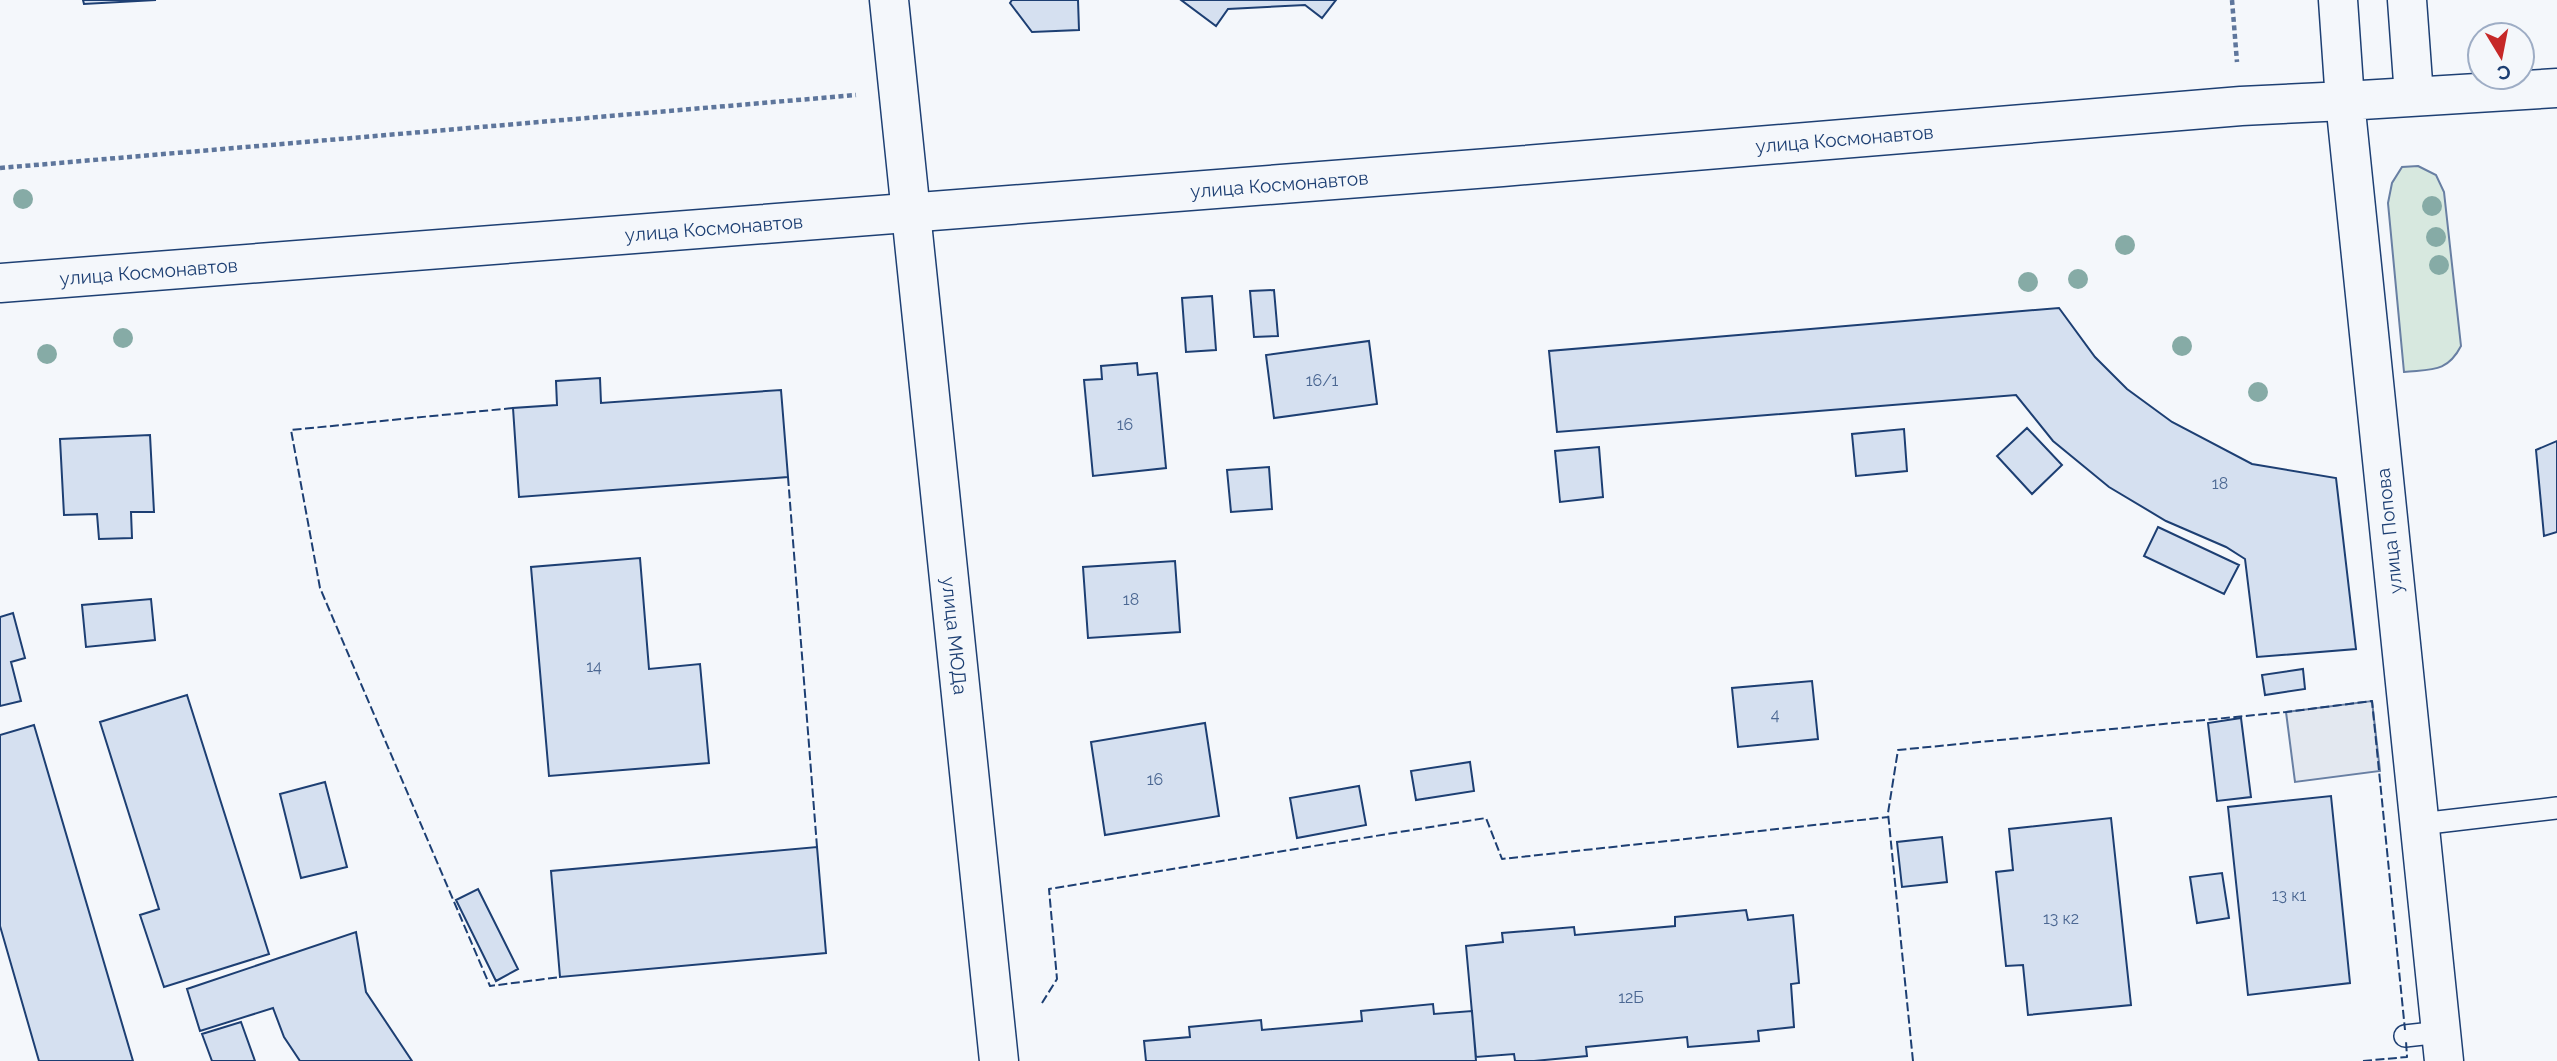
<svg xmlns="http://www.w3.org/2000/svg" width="2557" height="1061" font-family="Raleway,sans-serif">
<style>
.green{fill:#d7e8df;stroke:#687fa3;stroke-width:2}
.parking{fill:#e3e8f0;stroke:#687fa3;stroke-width:2}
.building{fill:#d5e0f0;stroke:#1d3f73;stroke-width:2}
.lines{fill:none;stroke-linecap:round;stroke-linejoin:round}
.service-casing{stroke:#1d3f73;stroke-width:24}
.minor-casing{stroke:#1d3f73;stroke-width:41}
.tertiary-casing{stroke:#1d3f73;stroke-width:41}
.secondary-casing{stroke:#1d3f73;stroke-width:41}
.path{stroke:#5e769c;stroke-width:4.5;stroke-dasharray:5 3.5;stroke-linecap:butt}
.service{stroke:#f4f7fb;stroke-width:21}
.minor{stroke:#f4f7fb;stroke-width:38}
.tertiary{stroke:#f4f7fb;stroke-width:38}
.secondary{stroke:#f4f7fb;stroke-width:38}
.fence{stroke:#1d3f73;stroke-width:2;stroke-dasharray:9 3.5;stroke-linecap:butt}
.tree{fill:#86aba6}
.labels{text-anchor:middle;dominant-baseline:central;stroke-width:5;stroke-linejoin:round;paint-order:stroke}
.number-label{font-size:16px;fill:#4b6792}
.street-label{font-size:19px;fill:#1d3f73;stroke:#f4f7fb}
</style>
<rect width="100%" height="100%" fill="#f4f7fb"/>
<!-- green -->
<path class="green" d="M 2418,166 L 2436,175 L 2444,192 L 2461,346 C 2447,373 2431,369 2404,372 L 2388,203 L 2392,183 L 2402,167 Z"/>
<!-- parking -->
<path class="parking" d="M 2372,701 L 2380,771 L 2295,782 L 2286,712 Z"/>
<!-- building -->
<path class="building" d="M 83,0 L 156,0 L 84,4 Z
M 1012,0 L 1078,0 L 1079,30 L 1032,32 L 1010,3 Z
M 1181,0 L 1336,0 L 1322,18 L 1305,5 L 1228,9 L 1216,26 Z
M 1274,290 L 1278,336 L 1254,337 L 1250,291 Z
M 1212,296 L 1216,350 L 1186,352 L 1182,298 Z
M 2059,308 L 2095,357 L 2127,389 L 2172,422 L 2252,464 L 2336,478 L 2356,649 L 2257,657 L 2245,559 L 2226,547 L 2166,521 L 2109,487 L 2053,441 L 2016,395 L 1557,432 L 1549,351 Z
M 1369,341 L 1377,404 L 1274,418 L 1266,355 Z
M 1137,363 L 1138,375 L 1157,373 L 1166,468 L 1093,476 L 1084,380 L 1102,379 L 1101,366 Z
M 600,378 L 601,403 L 781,390 L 788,477 L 519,497 L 513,408 L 557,405 L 556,381 Z
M 2027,428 L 2062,465 L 2032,494 L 1997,456 Z
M 1904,429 L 1907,471 L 1856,476 L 1852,434 Z
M 150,435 L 154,512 L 131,512 L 132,538 L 99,539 L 97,514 L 64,515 L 60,439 Z
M 2557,441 L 2557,532 L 2544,536 L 2536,450 Z
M 1599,447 L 1603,497 L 1560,502 L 1555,451 Z
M 1269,467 L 1272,509 L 1231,512 L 1227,470 Z
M 2158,527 L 2239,565 L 2224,594 L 2144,556 Z
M 640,558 L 649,669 L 700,664 L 709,763 L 549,776 L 531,567 Z
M 1175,561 L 1180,632 L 1088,638 L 1083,567 Z
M 151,599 L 155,640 L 86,647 L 82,605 Z
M 13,613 L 25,658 L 11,662 L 21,701 L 0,706 L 0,617 Z
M 2303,669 L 2305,689 L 2265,695 L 2262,675 Z
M 1812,681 L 1818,739 L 1738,747 L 1732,688 Z
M 187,695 L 269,954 L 164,987 L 140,915 L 159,909 L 100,722 Z
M 2241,718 L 2251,797 L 2217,801 L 2208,723 Z
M 1205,723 L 1219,816 L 1105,835 L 1091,742 Z
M 34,725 L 133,1061 L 39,1061 L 0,926 L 0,735 Z
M 1470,762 L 1474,791 L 1416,800 L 1411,771 Z
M 325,782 L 347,867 L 301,878 L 280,794 Z
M 1359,786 L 1366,825 L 1297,838 L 1290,798 Z
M 2331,796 L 2350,983 L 2248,995 L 2228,807 Z
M 2111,818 L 2131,1005 L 2028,1015 L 2023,965 L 2006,966 L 1996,872 L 2013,870 L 2009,829 Z
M 1942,837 L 1947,882 L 1902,887 L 1897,842 Z
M 817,847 L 826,953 L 560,977 L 551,871 Z
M 2222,873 L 2229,918 L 2197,923 L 2190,877 Z
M 478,889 L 518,969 L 496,981 L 456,900 Z
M 1746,910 L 1748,920 L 1793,915 L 1799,983 L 1791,984 L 1794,1027 L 1758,1031 L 1759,1041 L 1688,1047 L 1687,1037 L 1586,1047 L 1587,1056 L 1534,1061 L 1515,1061 L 1514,1054 L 1476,1057 L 1466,946 L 1503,942 L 1502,933 L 1574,927 L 1575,935 L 1675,926 L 1675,917 Z
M 356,932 L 366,992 L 412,1061 L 300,1061 L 284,1037 L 273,1008 L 200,1031 L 187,989 Z
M 1433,1004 L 1434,1014 L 1472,1011 L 1476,1061 L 1146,1061 L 1144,1041 L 1190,1037 L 1189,1027 L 1261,1020 L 1262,1030 L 1362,1021 L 1361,1011 Z
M 241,1022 L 255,1061 L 212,1061 L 202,1034 Z"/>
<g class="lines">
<!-- service casing -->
<g class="service-casing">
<path id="service" d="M 2420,824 L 2557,808
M 2405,1036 L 2441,1032"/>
</g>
<!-- minor casing -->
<g class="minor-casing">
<path id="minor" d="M 889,0 L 911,213
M 2444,1061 L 2345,101 L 2557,88"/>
</g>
<!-- tertiary casing -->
<g class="tertiary-casing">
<g id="tertiary">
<path id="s1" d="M 911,213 L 999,1061"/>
</g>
</g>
<!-- secondary casing -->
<g class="secondary-casing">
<g id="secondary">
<path d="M 2407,0 L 2414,96"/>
<path id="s2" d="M 0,283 L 1502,167 L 2241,106 L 2345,101 L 2338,0"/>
</g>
</g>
<!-- path -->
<path class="path" d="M 2232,0 L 2237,62
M 0,168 L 856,95"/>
<!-- service -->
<use href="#service" class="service"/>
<!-- minor -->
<use href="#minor" class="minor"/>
<!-- tertiary -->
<use href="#tertiary" class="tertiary"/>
<!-- secondary -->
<use href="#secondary" class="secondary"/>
<!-- fence -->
<path class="fence" d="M 513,408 L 291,430 L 320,588 L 490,986 L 560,977
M 788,477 L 817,847
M 1042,1003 L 1057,979 L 1049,889 L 1486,818 L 1502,859 L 1888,817
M 1913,1061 L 1888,813 L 1898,750 L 2286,712 L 2372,701 L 2405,1030
M 2363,1061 L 2407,1057 L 2406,1041"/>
</g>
<!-- trees -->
<g class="tree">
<circle cx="23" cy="199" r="10"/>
<circle cx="2432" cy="206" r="10"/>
<circle cx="2436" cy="237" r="10"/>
<circle cx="2125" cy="245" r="10"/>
<circle cx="2439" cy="265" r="10"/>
<circle cx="2078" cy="279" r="10"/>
<circle cx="2028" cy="282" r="10"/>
<circle cx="123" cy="338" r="10"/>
<circle cx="2182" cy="346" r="10"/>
<circle cx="47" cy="354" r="10"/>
<circle cx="2258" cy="392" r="10"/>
</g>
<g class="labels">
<!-- number labels -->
<g class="number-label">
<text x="1322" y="380">16/1</text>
<text x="1125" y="424">16</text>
<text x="2220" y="483">18</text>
<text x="1131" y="599">18</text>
<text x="594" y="666">14</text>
<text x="1775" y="714">4</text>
<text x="1155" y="779">16</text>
<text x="2289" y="895">13 к1</text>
<text x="2061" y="918">13 к2</text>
<text x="1631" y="997">12Б</text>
</g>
<!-- street labels -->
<g class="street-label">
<text stroke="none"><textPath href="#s2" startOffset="1850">улица Космонавтов</textPath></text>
<text stroke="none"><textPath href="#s2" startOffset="1283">улица Космонавтов</textPath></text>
<text stroke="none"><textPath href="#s2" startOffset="716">улица Космонавтов</textPath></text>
<text stroke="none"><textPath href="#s2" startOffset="149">улица Космонавтов</textPath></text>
<text transform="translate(2389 531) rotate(-96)">улица Попова</text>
<text stroke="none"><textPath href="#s1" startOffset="425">улица МЮДа</textPath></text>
</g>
</g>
<!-- north arrow -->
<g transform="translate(2501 56) rotate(170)"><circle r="33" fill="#f4f7fb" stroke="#9eadc5" stroke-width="2"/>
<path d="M0-5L12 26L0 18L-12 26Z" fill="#c62828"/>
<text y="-10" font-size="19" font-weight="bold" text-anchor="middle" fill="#1d3f73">С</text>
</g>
</svg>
